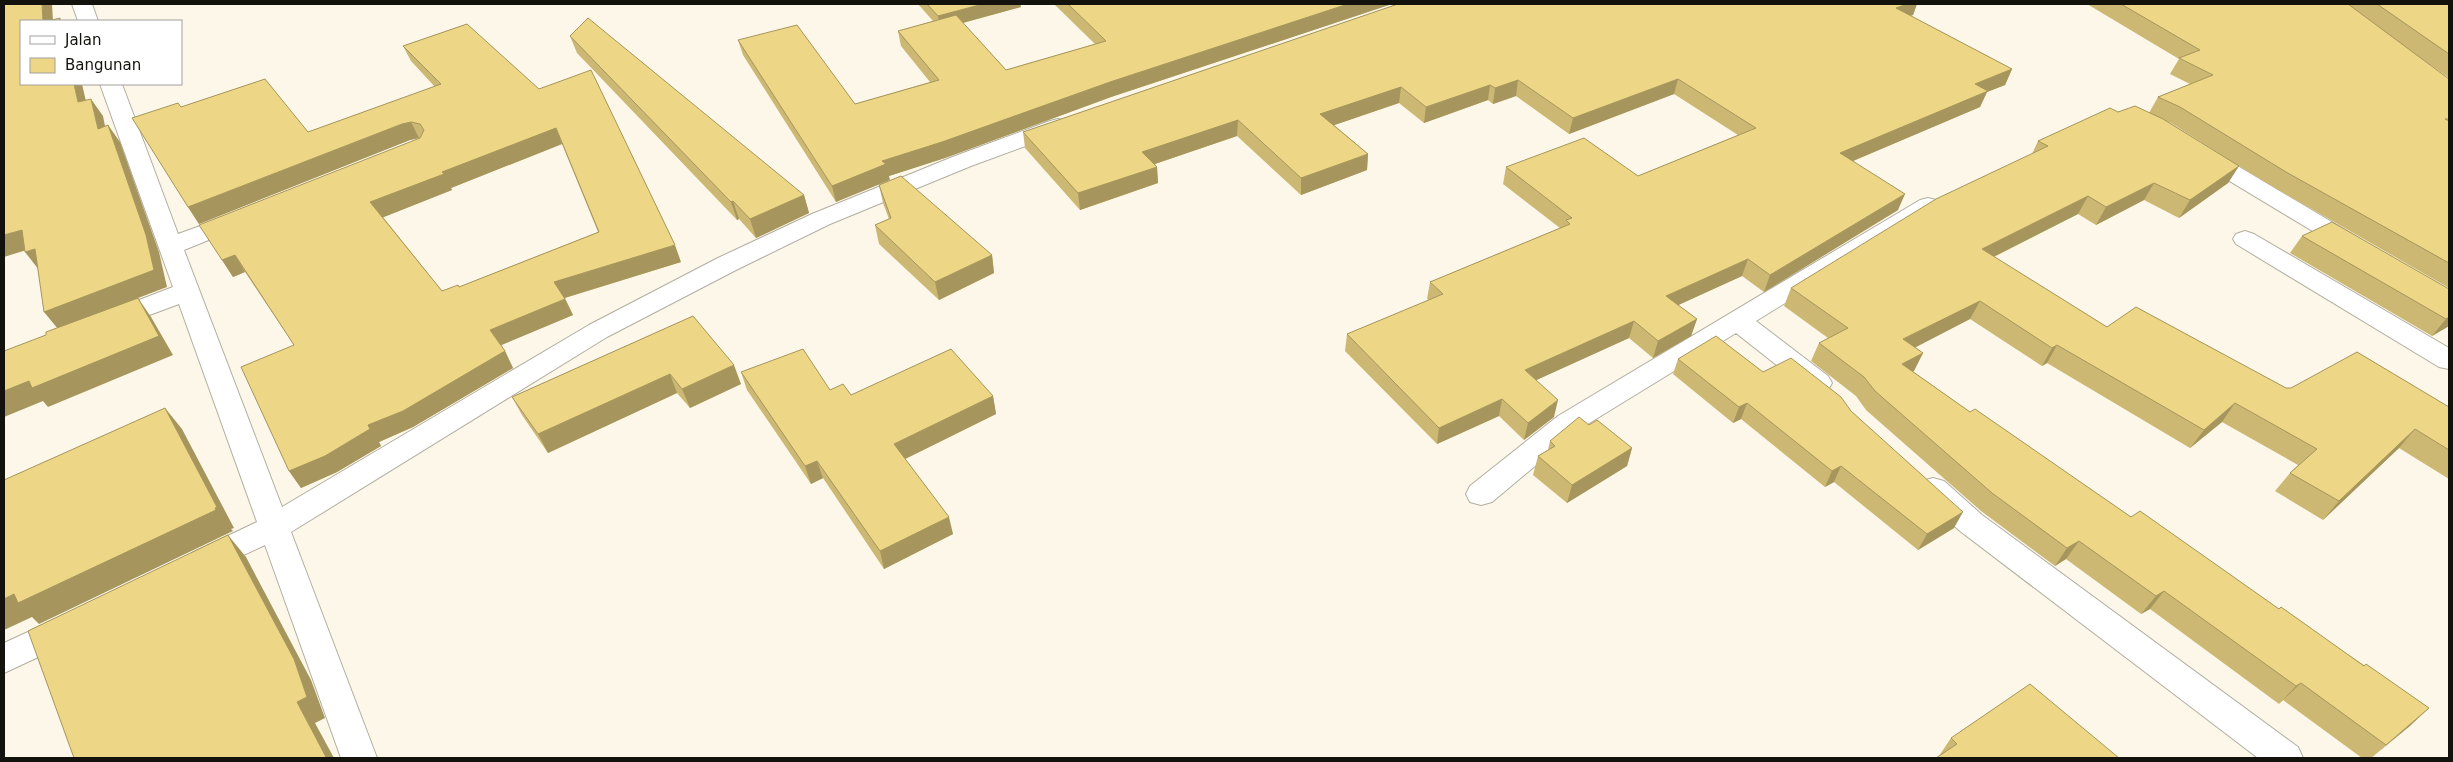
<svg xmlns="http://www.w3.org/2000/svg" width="2453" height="762" font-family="'DejaVu Sans',sans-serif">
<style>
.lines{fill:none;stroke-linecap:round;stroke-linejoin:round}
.minor-casing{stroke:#b2aea0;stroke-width:2}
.minor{fill:#fff;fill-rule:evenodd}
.wall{fill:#ccb872;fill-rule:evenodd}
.shaded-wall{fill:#a6965d}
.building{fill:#edd685;stroke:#a6965d;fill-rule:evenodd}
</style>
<rect width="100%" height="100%" fill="#fcf7e8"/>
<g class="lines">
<!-- minor casing -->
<g class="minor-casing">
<path id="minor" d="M 72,4 L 92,4 L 98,21 L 78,21 Z
M 100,84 L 122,84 L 178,234 L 239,212 L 248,214 L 251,219 L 248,224 L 184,250 L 282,507 L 589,325 L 718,258 L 812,214 L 955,156 L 1050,121 L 1058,119 L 1066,121 L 1069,126 L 1066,131 L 971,166 L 830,224 L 736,270 L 607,337 L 291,532 L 377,758 L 341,758 L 265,545 L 203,574 L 192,571 L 187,562 L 192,553 L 257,522 L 179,304 L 109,330 L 100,327 L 96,321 L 100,315 L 173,287 Z
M 2201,147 L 2209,149 L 2362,240 L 2365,245 L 2362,250 L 2353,253 L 2344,250 L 2193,159 L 2190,154 L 2193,149 Z
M 1928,198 L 1936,200 L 1940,205 L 1936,210 L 1756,321 L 1828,376 L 1832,383 L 1828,390 L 1818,393 L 1808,390 L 1736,333 L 1578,430 L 1492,502 L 1481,505 L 1470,502 L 1466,494 L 1470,486 L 1558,416 L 1920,200 Z
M 2245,231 L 2254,234 L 2449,348 L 2449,369 L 2439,367 L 2236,244 L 2233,239 L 2236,234 Z
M 1933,478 L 1944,481 L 1982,515 L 2298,747 L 2303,758 L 2258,758 L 1960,531 L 1922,497 L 1918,489 L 1922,481 Z
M 65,615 L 77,619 L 81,629 L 77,639 L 4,673 L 4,643 Z"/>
</g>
<!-- minor -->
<use href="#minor" class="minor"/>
</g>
<!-- wall -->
<path class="wall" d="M 918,4 L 1020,4 L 1021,7 L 963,23 L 1006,70 L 1095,44 L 1054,4 L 1392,4 L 1111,97 L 945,158 L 889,176 L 836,202 L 743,55 L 738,40 L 855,104 L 930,82 L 901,46 L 898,31 L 933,21 Z
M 1398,4 L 1917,4 L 1913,15 L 1910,16 L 2012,69 L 2005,85 L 1987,92 L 1980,107 L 1853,161 L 1898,210 L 1764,292 L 1742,276 L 1678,305 L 1697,319 L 1691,336 L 1653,358 L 1629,338 L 1536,380 L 1554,417 L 1524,440 L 1499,416 L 1437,444 L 1345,351 L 1347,334 L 1429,300 L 1427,299 L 1430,282 L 1560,228 L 1503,184 L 1506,167 L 1638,176 L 1738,135 L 1674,94 L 1569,134 L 1516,96 L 1493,104 L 1488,100 L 1424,123 L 1399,103 L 1334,125 L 1368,154 L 1367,170 L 1301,195 L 1237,136 L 1155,164 L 1157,167 L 1158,183 L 1080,210 L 1025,148 L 1023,132 Z
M 2087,4 L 2449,4 L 2449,78 L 2421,58 L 2449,79 L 2449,288 L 2275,188 L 2239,166 L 2228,183 L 2179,218 L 2144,200 L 2096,225 L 2078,214 L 1994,257 L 2107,327 L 2286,388 L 2449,407 L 2449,479 L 2399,448 L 2323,520 L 2275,491 L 2290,473 L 2298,465 L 2222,422 L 2190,448 L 2047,363 L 2042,366 L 1970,319 L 1915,347 L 1923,353 L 1913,372 L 1970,412 L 2131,517 L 2279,609 L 2429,708 L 2371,758 L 2362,758 L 2283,700 L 2279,704 L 2150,609 L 2141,614 L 2066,559 L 2055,566 L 1981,511 L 1866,410 L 1856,396 L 1811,361 L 1819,343 L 1828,338 L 1784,306 L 1791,288 L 2032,154 L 2038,141 L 2118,112 L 2149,113 L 2158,97 L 2190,84 L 2170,74 L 2179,59 ZM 2166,121 L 2171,123 L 2228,159 Z
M 467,24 L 681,262 L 565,298 L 573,315 L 501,345 L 505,351 L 513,368 L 413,427 L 379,442 L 381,446 L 337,472 L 301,488 L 289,471 L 294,345 L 245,272 L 233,277 L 222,260 L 419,138 L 410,140 L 199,224 L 188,207 L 181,107 L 308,132 L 435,87 L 411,61 L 403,46 ZM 562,144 L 598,232 L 459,287 L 442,291 L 383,217 L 452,190 L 451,188 Z
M 570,36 L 804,195 L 809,213 L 756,238 L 739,219 L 737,220 L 577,53 Z
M 879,185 L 992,255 L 994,273 L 939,300 L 879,244 L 875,225 L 889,219 L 883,203 Z
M 2302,236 L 2449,289 L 2449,326 L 2432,336 L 2290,253 Z
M 693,316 L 741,384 L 690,408 L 677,393 L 548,453 L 522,415 L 512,397 Z
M 1678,359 L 1763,372 L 1851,411 L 1954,528 L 1918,550 L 1834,482 L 1825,487 L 1741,419 L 1733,423 L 1673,374 Z
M 741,372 L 851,395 L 993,396 L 996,414 L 905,459 L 953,534 L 884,569 L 823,478 L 811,484 L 747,390 Z
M 1589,425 L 1632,448 L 1627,466 L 1567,503 L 1533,475 L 1538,456 L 1548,450 L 1550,441 Z
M 1951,738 L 2119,758 L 1939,756 Z"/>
<!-- shaded-wall -->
<path class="shaded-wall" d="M 42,4 L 52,4 L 53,21 L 43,21 Z
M 983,4 L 1020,4 L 1021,7 L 940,29 L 938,16 Z
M 1348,4 L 1392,4 L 1111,97 L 945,158 L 889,176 L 890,180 L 836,202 L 832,186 L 882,161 L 1110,82 Z
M 1907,4 L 1917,4 L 1913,15 L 1890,23 L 1896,8 Z
M 2012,69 L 2005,85 L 1987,92 L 1980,107 L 1834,169 L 1840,153 L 1975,84 Z
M 1678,79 L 1674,94 L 1569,134 L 1573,118 Z
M 1518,80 L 1516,96 L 1493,104 L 1495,88 Z
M 74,84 L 82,84 L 90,119 L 78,102 Z
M 1490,85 L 1488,100 L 1424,123 L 1426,107 Z
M 1401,87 L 1399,103 L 1320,130 L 1320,114 Z
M 91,99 L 103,116 L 109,146 L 98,129 Z
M 1238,120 L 1237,136 L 1143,168 L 1142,152 Z
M 411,122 L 419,138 L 410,140 L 199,224 L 188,207 L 402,124 Z
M 108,125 L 120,142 L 159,252 L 167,287 L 138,298 L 151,317 L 173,355 L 48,407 L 43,401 L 4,417 L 4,391 L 58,329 L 44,312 Z
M 556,128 L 562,144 L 451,188 L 452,190 L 379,219 L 370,202 L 442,172 Z
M 1368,154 L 1367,170 L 1301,195 L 1301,178 Z
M 2239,166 L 2228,183 L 2179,218 L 2190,200 Z
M 1157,167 L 1158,183 L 1080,210 L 1078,193 Z
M 2154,183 L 2144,200 L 2096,225 L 2106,207 Z
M 1905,194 L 1898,210 L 1764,292 L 1770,275 Z
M 804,195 L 809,213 L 756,238 L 750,219 Z
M 2088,196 L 2078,214 L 1973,267 L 1982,249 Z
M 733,201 L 739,219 L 737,220 L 731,202 Z
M 22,230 L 36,247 L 4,257 L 4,235 Z
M 675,245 L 681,262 L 561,299 L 554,282 Z
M 35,249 L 39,270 L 25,252 Z
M 235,255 L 245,272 L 233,277 L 222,260 Z
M 992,255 L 994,273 L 939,300 L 935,282 Z
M 1748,259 L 1742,276 L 1661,313 L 1666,296 Z
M 565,299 L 573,315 L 499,346 L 490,330 Z
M 1980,301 L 1970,319 L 1895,358 L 1903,339 Z
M 2449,317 L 2449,326 L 2432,336 L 2446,319 Z
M 1697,319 L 1691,336 L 1653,358 L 1658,341 Z
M 1634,321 L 1629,338 L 1521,387 L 1525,370 Z
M 2057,345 L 2047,363 L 2042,366 L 2052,348 Z
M 505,351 L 513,368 L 413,427 L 379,442 L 381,446 L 337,472 L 301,488 L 289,471 L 368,425 Z
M 1923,353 L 1914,371 L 1893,382 L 1902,364 Z
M 734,365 L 741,384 L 690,408 L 682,389 Z
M 670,374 L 677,393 L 548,453 L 538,434 Z
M 993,396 L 996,414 L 899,462 L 894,444 Z
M 1502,399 L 1499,416 L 1437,444 L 1439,428 Z
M 1558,400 L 1554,417 L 1524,440 L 1528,423 Z
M 1747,403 L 1741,419 L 1733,423 L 1739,407 Z
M 2235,403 L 2222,422 L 2190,448 L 2204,430 Z
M 165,408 L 182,429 L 234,528 L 231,529 L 233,531 L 39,624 L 32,617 L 4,630 L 4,599 Z
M 2415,429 L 2399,448 L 2323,520 L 2339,501 Z
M 1632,448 L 1627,466 L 1567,503 L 1572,485 Z
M 817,461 L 823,478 L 811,484 L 805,466 Z
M 1841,466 L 1834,482 L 1825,487 L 1832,471 Z
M 1963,512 L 1954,528 L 1918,550 L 1927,534 Z
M 949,517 L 953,534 L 884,569 L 880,551 Z
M 228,535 L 246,557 L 311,680 L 325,718 L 315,723 L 334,758 L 324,758 L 297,702 Z
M 2079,541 L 2066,559 L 2055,566 L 2067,548 Z
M 2164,591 L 2150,609 L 2141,614 L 2156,596 Z
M 2301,683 L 2283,700 L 2279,704 L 2296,686 Z
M 2429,708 L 2410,726 L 2371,758 L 2386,745 Z"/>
<!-- building -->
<path class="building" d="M 4,4 L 42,4 L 43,21 L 21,21 L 21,84 L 74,84 L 78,102 L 91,99 L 98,129 L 108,125 L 146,235 L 154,270 L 44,312 L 35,249 L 25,252 L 22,230 L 4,235 Z
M 927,4 L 983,4 L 938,16 Z
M 1068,4 L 1348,4 L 1110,82 L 942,142 L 882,161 L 886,164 L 832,186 L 738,40 L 797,25 L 855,104 L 939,80 L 898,31 L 956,15 L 1006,70 L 1106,41 Z
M 1398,4 L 1907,4 L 1896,8 L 2012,69 L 1975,84 L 1988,91 L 1840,153 L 1905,194 L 1770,275 L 1748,259 L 1666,296 L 1697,319 L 1658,341 L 1634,321 L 1525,370 L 1558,400 L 1528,423 L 1502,399 L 1439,428 L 1347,334 L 1443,294 L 1430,282 L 1570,224 L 1566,220 L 1572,218 L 1506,167 L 1584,138 L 1638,176 L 1756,128 L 1678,79 L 1573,118 L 1518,80 L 1495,88 L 1490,85 L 1426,107 L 1401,87 L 1320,114 L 1368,154 L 1301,178 L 1238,120 L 1142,152 L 1157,167 L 1078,193 L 1023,132 Z
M 2121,4 L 2348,4 L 2449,79 L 2449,119 L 2445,119 L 2449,121 L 2449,263 L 2286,172 L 2180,107 L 2158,97 L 2213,75 L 2179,58 L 2200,50 Z
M 2377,4 L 2449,4 L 2449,54 Z
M 60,18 L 60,21 L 48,21 Z
M 588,18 L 804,195 L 750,219 L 733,201 L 731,202 L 570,36 Z
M 467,24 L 539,89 L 591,70 L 675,245 L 554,282 L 565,299 L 490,330 L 505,351 L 403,411 L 368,425 L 370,429 L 325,456 L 289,471 L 241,367 L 294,345 L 235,255 L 222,260 L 199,225 L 420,138 L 424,130 L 420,124 L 411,122 L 402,124 L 188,207 L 132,118 L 178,103 L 181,107 L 265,79 L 308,132 L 441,84 L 403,46 ZM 556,128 L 599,232 L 459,287 L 458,285 L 442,291 L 370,202 L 444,174 L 442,172 Z
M 2135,106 L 2163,119 L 2239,166 L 2190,200 L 2154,183 L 2106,207 L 2088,196 L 1982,249 L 2107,327 L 2136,307 L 2286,388 L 2291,388 L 2357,352 L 2449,407 L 2449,450 L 2415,429 L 2339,501 L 2290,473 L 2317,449 L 2235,403 L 2204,430 L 2057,345 L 2052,348 L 1980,301 L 1903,339 L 1923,353 L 1902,364 L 1970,412 L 1975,409 L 2131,517 L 2140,511 L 2279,609 L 2281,607 L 2364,666 L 2366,664 L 2429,708 L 2386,745 L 2301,683 L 2296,686 L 2164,591 L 2156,596 L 2079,541 L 2067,548 L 1992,493 L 1875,391 L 1864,377 L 1819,343 L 1848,328 L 1791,288 L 1936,199 L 2048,146 L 2038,141 L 2110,108 L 2118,112 Z
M 901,176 L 992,255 L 935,282 L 875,225 L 891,218 L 879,185 Z
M 2332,222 L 2449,289 L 2449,317 L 2446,319 L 2302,236 Z
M 138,298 L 159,336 L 32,388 L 29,381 L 4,391 L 4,351 L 46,335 L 46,332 Z
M 693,316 L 734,365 L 682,389 L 670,374 L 538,434 L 512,397 Z
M 1716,336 L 1763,372 L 1791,358 L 1841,397 L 1851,411 L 1963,512 L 1927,534 L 1841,466 L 1832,471 L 1747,403 L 1739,407 L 1678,359 Z
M 803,349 L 830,390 L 843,384 L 851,395 L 951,349 L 993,396 L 894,444 L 949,517 L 880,551 L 817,461 L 805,466 L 741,372 Z
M 165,408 L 217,507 L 215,508 L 216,510 L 18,603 L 14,594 L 4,599 L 4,480 Z
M 1579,417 L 1589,425 L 1597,420 L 1632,448 L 1572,485 L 1538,456 L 1555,446 L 1550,441 Z
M 228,535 L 294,659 L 307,697 L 297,702 L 326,757 L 324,758 L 74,758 L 28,631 Z
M 2030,684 L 2119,758 L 1936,758 L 1957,744 L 1951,738 Z"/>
<!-- border -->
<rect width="2453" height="762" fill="none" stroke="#13120d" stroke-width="10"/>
<!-- legend -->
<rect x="20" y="20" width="162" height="65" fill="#ffffff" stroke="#a1a09e"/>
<rect x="30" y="36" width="25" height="8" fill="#ffffff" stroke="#a1a09e"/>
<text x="65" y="45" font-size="15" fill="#13120d">Jalan</text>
<rect x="30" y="58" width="25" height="15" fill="#edd685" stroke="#a1a09e"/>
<text x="65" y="70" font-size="15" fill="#13120d">Bangunan</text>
</svg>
